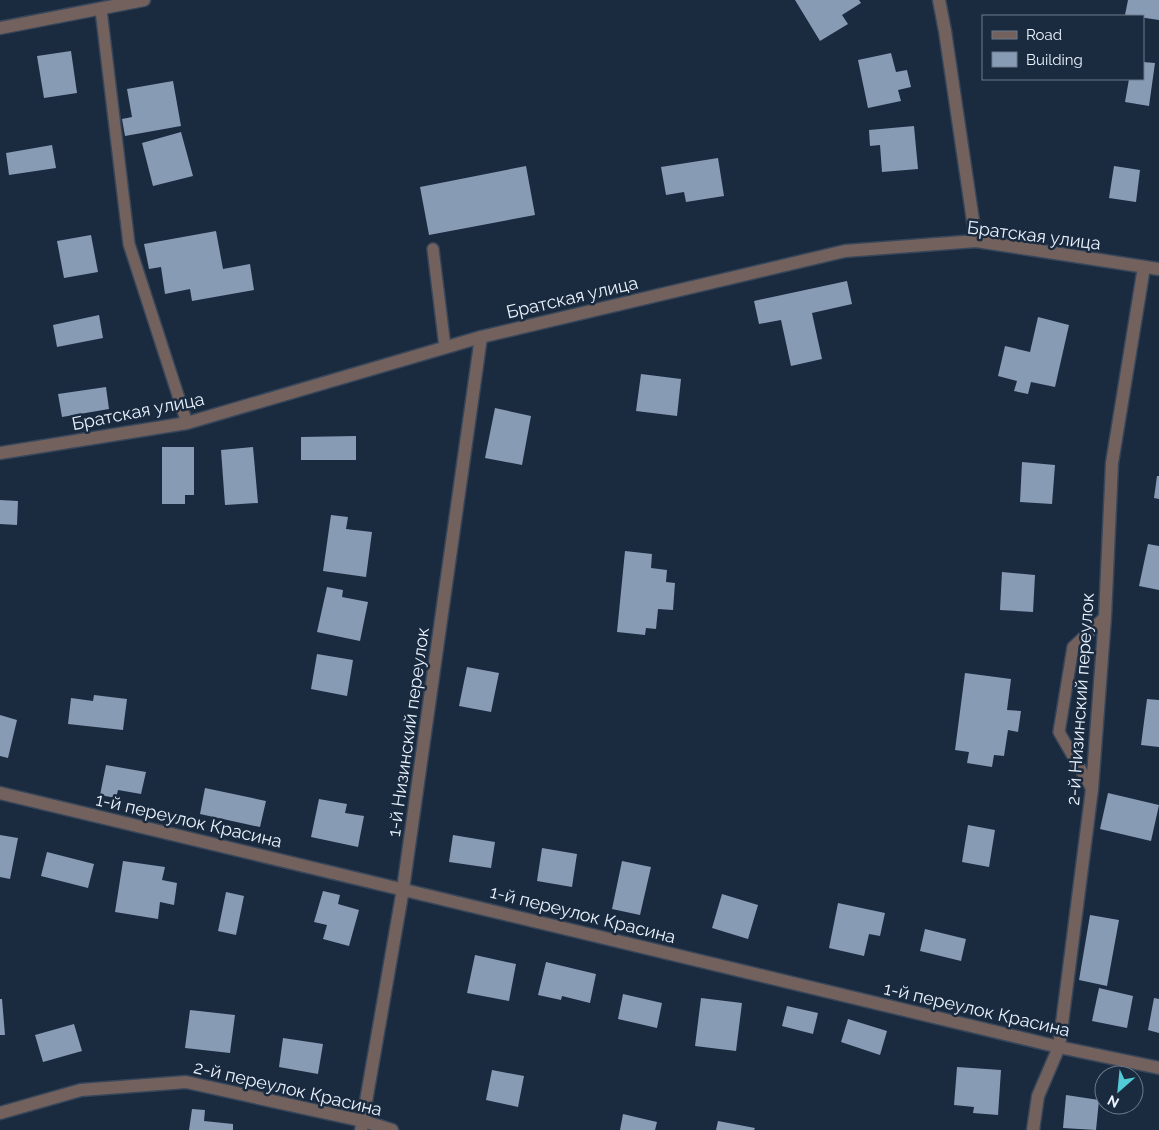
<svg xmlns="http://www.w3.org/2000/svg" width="1159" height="1130" font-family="Raleway,sans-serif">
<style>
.building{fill:#889bb5}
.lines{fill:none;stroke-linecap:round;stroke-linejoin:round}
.service-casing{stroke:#37465a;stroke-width:14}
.minor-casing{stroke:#37465a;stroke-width:15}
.tertiary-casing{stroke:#37465a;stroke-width:15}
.service{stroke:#72615c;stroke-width:11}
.minor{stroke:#72615c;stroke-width:12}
.tertiary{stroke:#72615c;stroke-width:12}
.labels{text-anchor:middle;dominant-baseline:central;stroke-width:5;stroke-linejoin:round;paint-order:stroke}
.street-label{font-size:18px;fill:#e9f2fd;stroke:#1a2a3f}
</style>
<rect width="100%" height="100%" fill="#1a2a3f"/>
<!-- building -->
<path class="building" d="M 795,0 L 859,0 L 861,3 L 842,15 L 848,24 L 820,41 Z
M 1128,0 L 1159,0 L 1159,20 L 1125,15 Z
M 71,51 L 77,93 L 44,98 L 37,56 Z
M 891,53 L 896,72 L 907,70 L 911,87 L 898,90 L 901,101 L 868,108 L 858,60 Z
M 1143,62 L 1155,63 L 1149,106 L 1125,102 L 1129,79 L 1143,79 Z
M 173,81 L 181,126 L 125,136 L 122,119 L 132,117 L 127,89 Z
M 914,126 L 918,169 L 882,172 L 880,145 L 870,146 L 869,130 Z
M 181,132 L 193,176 L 153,186 L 142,143 Z
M 52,145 L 56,168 L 9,175 L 6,153 Z
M 718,158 L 724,196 L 686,202 L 684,192 L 666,195 L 661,167 Z
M 526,166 L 535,215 L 429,235 L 420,187 Z
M 1114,166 L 1140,170 L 1136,202 L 1109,198 Z
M 216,231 L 223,269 L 250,264 L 254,290 L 192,301 L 190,289 L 165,294 L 161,267 L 149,269 L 144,244 Z
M 91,235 L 98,272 L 64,278 L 57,241 Z
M 847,281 L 852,304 L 812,313 L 822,359 L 791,366 L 781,320 L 759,324 L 754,301 Z
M 99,315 L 103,338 L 57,347 L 53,325 Z
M 1038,317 L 1069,325 L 1055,387 L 1031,382 L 1028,394 L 1014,391 L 1017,381 L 998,376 L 1005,346 L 1030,352 Z
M 641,374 L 681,379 L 677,416 L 636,411 Z
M 106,387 L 109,409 L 62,417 L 58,394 Z
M 495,408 L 531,416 L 522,465 L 485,458 Z
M 356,436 L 356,460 L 301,460 L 301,437 Z
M 162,447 L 194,447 L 194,495 L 185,495 L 185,504 L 162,504 Z
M 253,447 L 258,503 L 225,505 L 221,450 Z
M 1022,462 L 1055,465 L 1052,504 L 1020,502 Z
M 1157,476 L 1159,476 L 1159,499 L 1154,498 Z
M 0,500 L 18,501 L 17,525 L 0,524 Z
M 331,515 L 348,517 L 346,529 L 372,532 L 366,577 L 323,571 Z
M 1148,544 L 1159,546 L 1159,590 L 1139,586 Z
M 625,551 L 652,554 L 651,568 L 667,570 L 666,582 L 675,583 L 673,610 L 658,609 L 656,629 L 646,628 L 645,635 L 617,632 Z
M 1002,572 L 1035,575 L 1033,612 L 1000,610 Z
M 327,587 L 343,590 L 342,597 L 368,602 L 360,641 L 317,632 Z
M 317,654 L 353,660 L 347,696 L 311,689 Z
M 467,667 L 499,673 L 491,712 L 459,706 Z
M 965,673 L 1011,679 L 1007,710 L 1021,711 L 1018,732 L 1008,730 L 1004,756 L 994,755 L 992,767 L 967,763 L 969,752 L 955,750 Z
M 94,695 L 127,699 L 123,730 L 68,724 L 71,698 L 93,701 Z
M 1147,699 L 1159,700 L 1159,747 L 1141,745 Z
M 0,715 L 17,720 L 8,758 L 0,756 Z
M 106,765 L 146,772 L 141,794 L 118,790 L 116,798 L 100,795 Z
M 205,788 L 266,801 L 260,827 L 200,814 Z
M 1108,793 L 1159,805 L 1151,841 L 1100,829 Z
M 319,799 L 347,804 L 345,813 L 364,816 L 358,847 L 311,837 Z
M 968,825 L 995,830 L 989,867 L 962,862 Z
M 0,835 L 18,838 L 10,879 L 0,877 Z
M 453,835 L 495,842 L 491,868 L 449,862 Z
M 542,848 L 577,854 L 572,887 L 537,881 Z
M 47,852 L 94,864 L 88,888 L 41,876 Z
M 123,861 L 165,867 L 162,880 L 177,883 L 174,905 L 160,902 L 158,919 L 115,912 Z
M 622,861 L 651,867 L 640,915 L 612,909 Z
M 323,891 L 340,895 L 338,904 L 359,910 L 349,946 L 323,939 L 327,925 L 314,922 Z
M 226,892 L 244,896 L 236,935 L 218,931 Z
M 722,894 L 758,905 L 748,939 L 712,928 Z
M 838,903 L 885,913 L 880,936 L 869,934 L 864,956 L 829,948 Z
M 1090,915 L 1119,920 L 1107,986 L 1079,980 Z
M 925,929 L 966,939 L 961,961 L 920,951 Z
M 475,955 L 516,964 L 509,1001 L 467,993 Z
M 546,962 L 596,974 L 590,1003 L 562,996 L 561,1000 L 538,995 Z
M 1099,988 L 1133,996 L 1127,1028 L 1092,1021 Z
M 623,994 L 662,1003 L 657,1028 L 618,1019 Z
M 701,998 L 742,1003 L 736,1051 L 695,1046 Z
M 1154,998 L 1159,999 L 1159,1033 L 1148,1030 Z
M 0,999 L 2,999 L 5,1035 L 0,1035 Z
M 787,1006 L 818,1013 L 813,1034 L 782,1026 Z
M 190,1010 L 235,1015 L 230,1053 L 185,1048 Z
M 848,1019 L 887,1031 L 880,1055 L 841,1042 Z
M 74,1024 L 82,1051 L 43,1062 L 35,1035 Z
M 283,1038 L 323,1044 L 318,1074 L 279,1067 Z
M 957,1067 L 1001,1070 L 998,1115 L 973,1113 L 974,1107 L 954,1105 Z
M 492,1070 L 524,1076 L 518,1107 L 486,1100 Z
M 1066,1095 L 1099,1100 L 1096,1130 L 1063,1128 Z
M 192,1109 L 205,1110 L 204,1121 L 233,1124 L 233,1130 L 189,1130 Z
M 623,1114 L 657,1122 L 655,1130 L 620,1130 Z
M 718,1121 L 755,1128 L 754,1130 L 716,1130 Z"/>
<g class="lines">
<!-- service casing -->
<g class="service-casing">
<path id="service" d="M 101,10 L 129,244 L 187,423
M 433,249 L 445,347
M 1092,789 L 1059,732 L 1073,647 L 1105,617"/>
</g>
<!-- minor casing -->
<g class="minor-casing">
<path id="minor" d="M 939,0 L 945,31 L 976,241
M 0,28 L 144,0
M 0,793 L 1059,1047 L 1159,1068
M 0,1113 L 81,1090 L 186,1082 L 363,1121 L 392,1130
M 361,1130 L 403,889 L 481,337
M 1033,1130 L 1038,1096 L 1059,1047 L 1092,789 L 1105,617 L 1112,463 L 1144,267"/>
</g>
<!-- tertiary casing -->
<g class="tertiary-casing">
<path id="tertiary" d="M 0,453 L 187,423 L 481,337 L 845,251 L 976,241 L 1159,269"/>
</g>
<!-- service -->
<use href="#service" class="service"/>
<!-- minor -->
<use href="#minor" class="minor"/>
<!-- tertiary -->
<use href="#tertiary" class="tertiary"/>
</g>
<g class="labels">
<!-- street labels -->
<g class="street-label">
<text transform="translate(1034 235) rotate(7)">Братская улица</text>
<text transform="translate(572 297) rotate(-13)">Братская улица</text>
<text transform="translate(138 411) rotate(-11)">Братская улица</text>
<text transform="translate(1080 699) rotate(-86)">2-й Низинский переулок</text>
<text transform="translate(408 732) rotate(-82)">1-й Низинский переулок</text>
<text transform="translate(189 820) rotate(13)">1-й переулок Красина</text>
<text transform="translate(583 914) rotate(14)">1-й переулок Красина</text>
<text transform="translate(977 1009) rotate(13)">1-й переулок Красина</text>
<text transform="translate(288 1088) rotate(13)">2-й переулок Красина</text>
</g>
</g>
<!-- legend -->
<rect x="982" y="15" width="162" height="65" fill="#1a2a3f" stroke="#6d7a8b"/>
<rect x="992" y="31" width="25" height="8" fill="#72615c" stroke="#6d7a8b"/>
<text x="1026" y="40" font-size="15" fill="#e9f2fd">Road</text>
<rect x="992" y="52" width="25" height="15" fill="#889bb5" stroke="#6d7a8b"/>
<text x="1026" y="65" font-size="15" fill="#e9f2fd">Building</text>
<!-- north arrow -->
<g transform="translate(1119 1090) rotate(207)"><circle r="24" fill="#1a2a3f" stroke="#6d7a8b"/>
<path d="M0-4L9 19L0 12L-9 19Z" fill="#52cbd7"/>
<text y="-8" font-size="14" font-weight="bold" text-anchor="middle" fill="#e9f2fd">N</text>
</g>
</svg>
